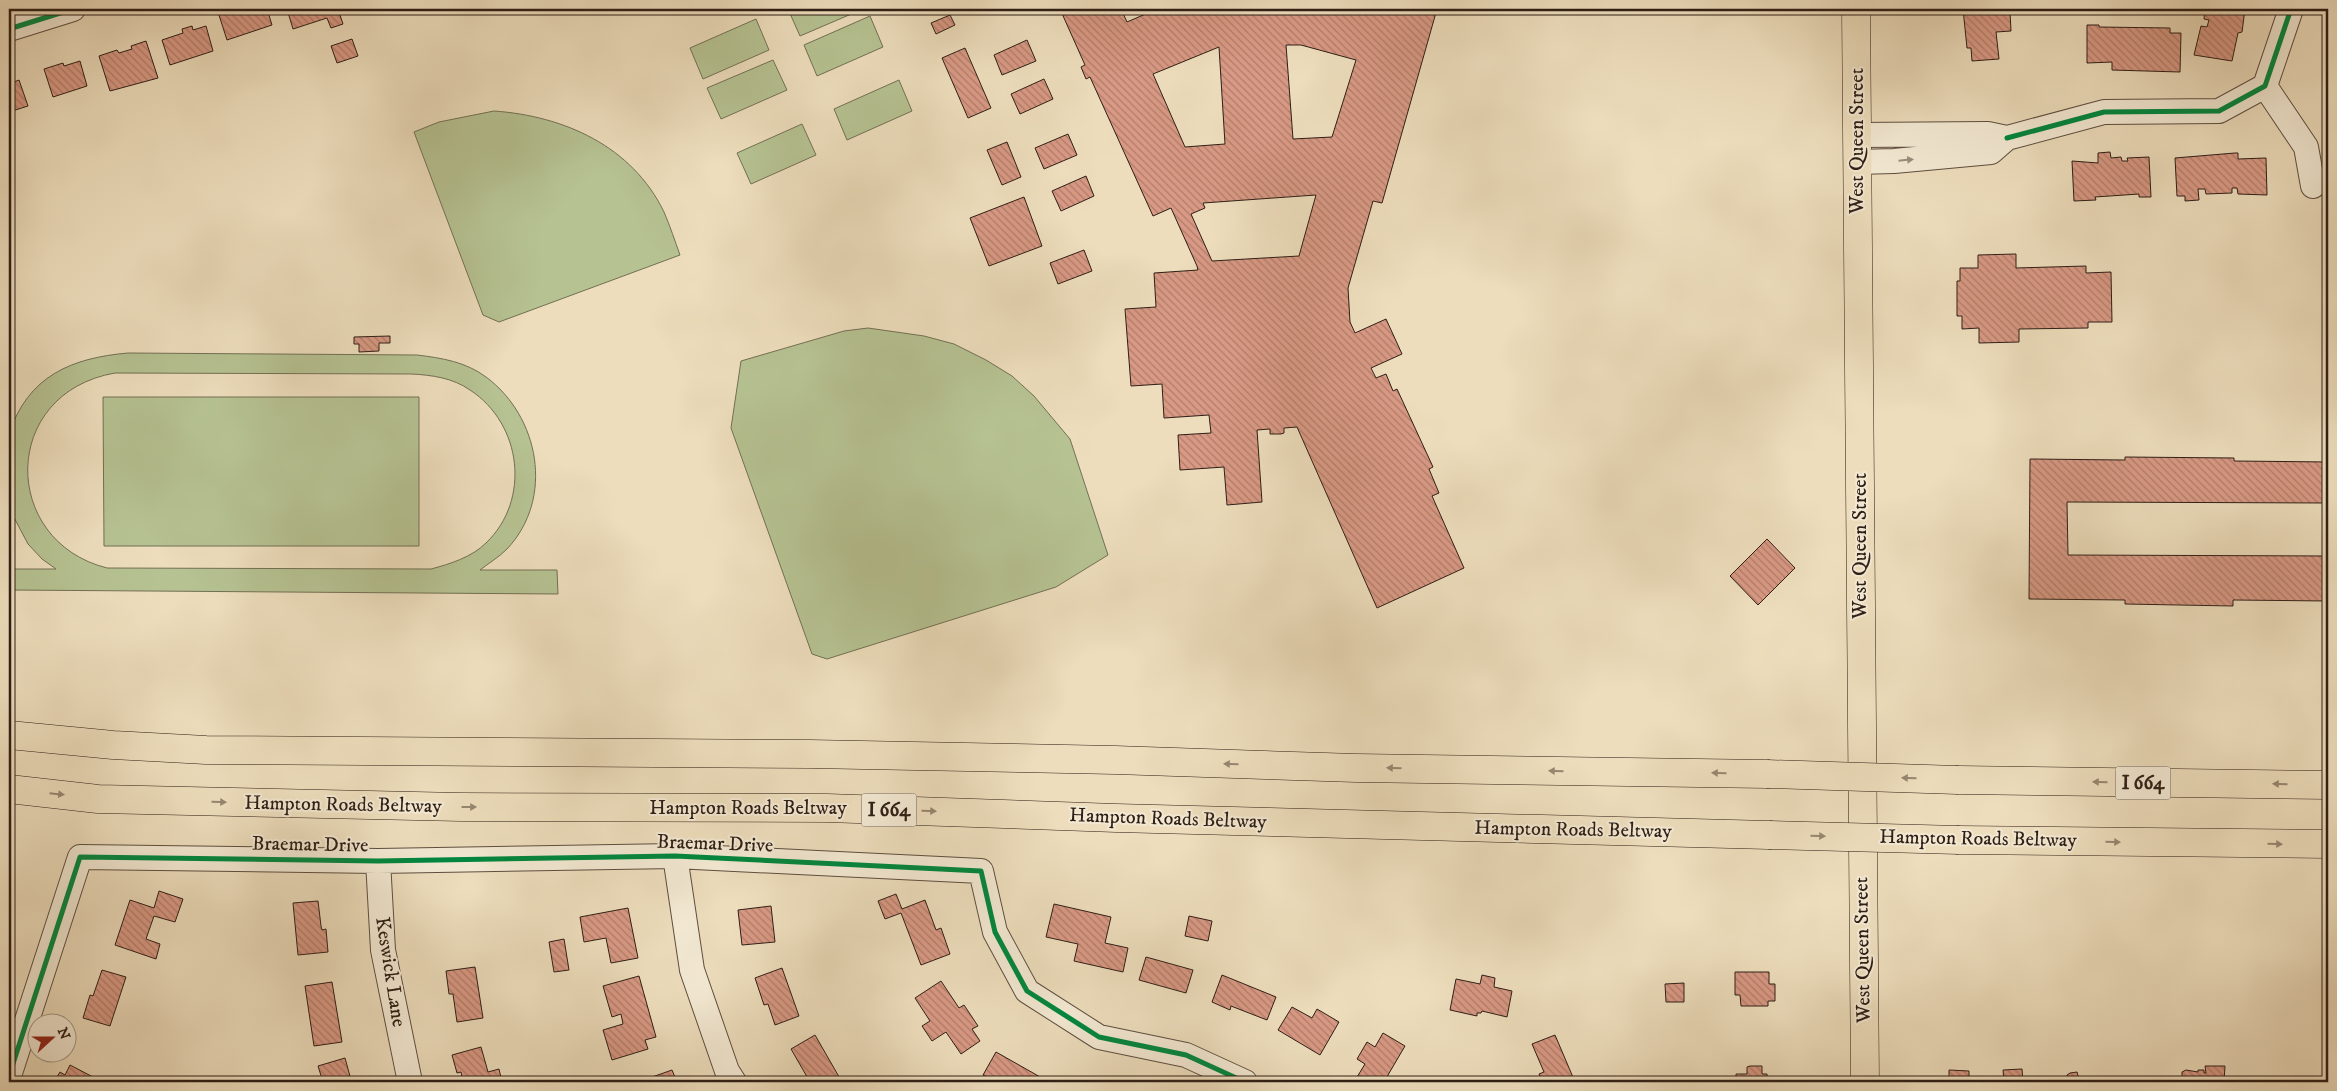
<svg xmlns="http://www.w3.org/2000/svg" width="2337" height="1091" font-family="'IM FELL DW Pica',serif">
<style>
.pitch{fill:#b6c292;stroke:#727054;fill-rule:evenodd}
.building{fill:url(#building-back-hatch);stroke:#2e1e16;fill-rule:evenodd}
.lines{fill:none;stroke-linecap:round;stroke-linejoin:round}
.minor-casing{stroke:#5e4e40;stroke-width:26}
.major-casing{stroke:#2e1e16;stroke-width:29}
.highway-casing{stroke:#2e1e16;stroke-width:29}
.minor{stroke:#f3e9d3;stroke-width:24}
.major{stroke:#edddbc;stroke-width:28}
.highway{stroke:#edddbc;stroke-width:28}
.highway-bridge-casing{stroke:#2e1e16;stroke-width:29;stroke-linecap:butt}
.highway-bridge{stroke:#edddbc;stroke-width:28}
.cycleway-casing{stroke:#f3e9d3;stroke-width:8}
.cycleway{stroke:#00873e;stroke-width:5}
.oneway{fill:#9a8e7e}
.oneway2{fill:#978771}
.labels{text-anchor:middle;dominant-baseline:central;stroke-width:4;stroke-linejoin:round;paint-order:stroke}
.shield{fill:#f3e9d3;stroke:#695b4f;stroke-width:1}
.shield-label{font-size:19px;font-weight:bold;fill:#2e1e16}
.street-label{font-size:20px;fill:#2e1e16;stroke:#f3e9d3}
</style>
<defs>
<pattern id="building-back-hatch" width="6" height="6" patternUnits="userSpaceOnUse" patternTransform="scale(1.25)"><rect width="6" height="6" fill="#d99984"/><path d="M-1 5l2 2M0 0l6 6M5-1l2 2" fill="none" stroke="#b07c6b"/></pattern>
</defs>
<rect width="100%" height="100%" fill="#edddbc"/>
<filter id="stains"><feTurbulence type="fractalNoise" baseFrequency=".004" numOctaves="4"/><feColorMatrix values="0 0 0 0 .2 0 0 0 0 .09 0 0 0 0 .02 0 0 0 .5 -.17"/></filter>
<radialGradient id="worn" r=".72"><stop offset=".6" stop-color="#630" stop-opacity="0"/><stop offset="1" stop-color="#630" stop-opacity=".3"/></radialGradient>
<!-- pitch -->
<path class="pitch" d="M 788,9 L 863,9 L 800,36 Z
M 870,16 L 883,47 L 817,76 L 804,45 Z
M 756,19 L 769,50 L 703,79 L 690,48 Z
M 773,60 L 787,90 L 721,119 L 707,88 Z
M 899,80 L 912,111 L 847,140 L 834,109 Z
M 494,111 C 564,116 632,146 664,212 C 670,226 675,241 680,255 L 499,322 L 483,315 L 414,132 L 439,122 Z
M 802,124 L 816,155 L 751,184 L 737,153 Z
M 868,328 L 924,336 L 954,344 L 986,360 L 1012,376 L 1034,396 L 1070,439 L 1108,555 L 1056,587 L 827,659 L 812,654 L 731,428 L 741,361 L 844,331 Z
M 128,353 L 417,355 C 442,358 466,362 486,377 C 539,416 555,498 507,549 C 499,557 489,563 480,570 L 557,570 L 558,594 L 9,590 L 9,569 L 56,569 L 42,559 L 28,544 L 9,508 L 9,434 C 28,376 71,358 128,353 ZM 115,373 L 411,374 C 432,375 453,378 470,390 C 522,424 531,500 486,543 C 472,557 450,564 431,569 L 107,568 C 0,541 0,393 115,373 Z
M 103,397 L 419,397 L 419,546 L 104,546 Z"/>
<!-- building -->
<path class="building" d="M 229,9 L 267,9 L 272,25 L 227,40 L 218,12 Z
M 287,9 L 338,9 L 343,24 L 331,28 L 327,18 L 293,29 Z
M 1060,9 L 1121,9 L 1127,22 L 1157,9 L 1437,9 L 1382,203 L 1373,201 L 1348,288 L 1350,322 L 1355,333 L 1386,319 L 1402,354 L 1371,368 L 1376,378 L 1386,374 L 1393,391 L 1397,389 L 1433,467 L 1429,469 L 1439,493 L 1432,496 L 1464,568 L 1377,608 L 1297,427 L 1284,428 L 1284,433 L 1281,434 L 1270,434 L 1270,429 L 1257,430 L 1262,502 L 1227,505 L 1224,467 L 1180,470 L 1178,435 L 1211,433 L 1209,415 L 1164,418 L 1162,384 L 1131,386 L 1125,309 L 1156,307 L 1154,273 L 1198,270 L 1197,266 L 1171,208 L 1153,216 L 1090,77 L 1086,79 L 1081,67 L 1085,65 ZM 1286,45 L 1301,45 L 1356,60 L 1332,137 L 1293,139 ZM 1219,47 L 1225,144 L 1185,147 L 1153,74 ZM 1316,195 L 1299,256 L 1212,261 L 1191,214 L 1205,208 L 1203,203 Z
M 1963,9 L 1994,9 L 1995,14 L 2010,12 L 2011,31 L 1996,32 L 1999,59 L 1972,61 L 1971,48 L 1967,48 Z
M 2205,9 L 2245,9 L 2242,32 L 2238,33 L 2232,61 L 2194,55 L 2201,26 L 2207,27 L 2209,20 L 2204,19 Z
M 950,15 L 955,25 L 936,34 L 931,23 Z
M 2087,25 L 2099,25 L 2099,27 L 2170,28 L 2170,33 L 2181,33 L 2180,72 L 2112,70 L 2112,62 L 2087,63 Z
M 192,26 L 193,30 L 206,26 L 213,51 L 170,65 L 162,40 L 183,33 L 182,29 Z
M 352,39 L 358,56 L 337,63 L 331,46 Z
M 1027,40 L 1036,61 L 1002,75 L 994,55 Z
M 146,41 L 158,78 L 110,91 L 99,56 L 117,50 L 119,53 L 132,49 L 131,46 Z
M 965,48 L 991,108 L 968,118 L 942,58 Z
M 80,61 L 87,86 L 53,97 L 44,69 L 63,63 L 64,66 Z
M 1044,79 L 1053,99 L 1020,114 L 1011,94 Z
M 19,80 L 28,106 L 9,112 L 9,84 Z
M 1068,134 L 1077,155 L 1044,169 L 1035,148 Z
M 1007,142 L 1021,177 L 1002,185 L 987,150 Z
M 2110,152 L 2111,158 L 2121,157 L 2122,161 L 2128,161 L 2127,158 L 2149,157 L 2151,197 L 2139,197 L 2139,194 L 2095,197 L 2096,200 L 2074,201 L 2072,161 L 2098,163 L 2098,153 Z
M 2235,153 L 2238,153 L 2238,159 L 2266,158 L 2267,195 L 2238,194 L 2237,188 L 2232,188 L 2232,193 L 2206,194 L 2205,189 L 2198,189 L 2199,200 L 2185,201 L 2185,196 L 2177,196 L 2175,158 Z
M 1086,176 L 1094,196 L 1061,211 L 1052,191 Z
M 1024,197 L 1042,246 L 989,266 L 970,218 Z
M 1084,250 L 1092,271 L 1058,284 L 1050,263 Z
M 2016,254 L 2016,268 L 2086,266 L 2086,273 L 2111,272 L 2112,322 L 2088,322 L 2088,328 L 2019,329 L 2019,342 L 1979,343 L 1979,328 L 1962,329 L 1962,316 L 1957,316 L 1957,281 L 1960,281 L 1960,268 L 1978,268 L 1978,255 Z
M 390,336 L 390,343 L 379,343 L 379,351 L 359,352 L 359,344 L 354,344 L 354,337 Z
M 2125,457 L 2234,458 L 2234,461 L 2328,462 L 2328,503 L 2067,502 L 2068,555 L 2328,556 L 2328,601 L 2233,600 L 2233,606 L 2125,604 L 2125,600 L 2029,599 L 2030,459 L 2125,460 Z
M 1767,539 L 1795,568 L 1758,605 L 1730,576 Z
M 159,891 L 183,899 L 175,922 L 154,916 L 146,939 L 160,944 L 156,959 L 115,945 L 130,900 L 154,908 Z
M 896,894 L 902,909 L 925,900 L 936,930 L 941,928 L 950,954 L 921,965 L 901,913 L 885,919 L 878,901 Z
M 318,901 L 321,926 L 322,930 L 326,929 L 328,952 L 298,955 L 293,903 Z
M 1054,904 L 1111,917 L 1105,943 L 1128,948 L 1123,972 L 1074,961 L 1078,944 L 1046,937 Z
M 771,906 L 775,942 L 742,945 L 738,910 Z
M 628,908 L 638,958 L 611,963 L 606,938 L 584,942 L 580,917 Z
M 1189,916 L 1212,921 L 1208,941 L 1185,936 Z
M 564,939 L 569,970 L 554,972 L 549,942 Z
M 1146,957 L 1193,970 L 1186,993 L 1139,980 Z
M 475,967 L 483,1018 L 457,1022 L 453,994 L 449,994 L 446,971 Z
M 782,968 L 799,1016 L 775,1025 L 768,1004 L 764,1005 L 755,978 Z
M 102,970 L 126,977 L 110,1026 L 83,1018 L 90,995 L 93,996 Z
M 1735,972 L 1769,972 L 1769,984 L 1775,984 L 1775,1001 L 1768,1001 L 1768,1006 L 1741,1006 L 1740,995 L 1735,995 Z
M 1222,975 L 1276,997 L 1267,1020 L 1231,1006 L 1230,1010 L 1212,1002 Z
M 1482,975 L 1495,978 L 1494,987 L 1512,991 L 1507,1017 L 1482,1011 L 1481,1013 L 1477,1013 L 1477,1016 L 1450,1010 L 1456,979 L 1480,984 Z
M 639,976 L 656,1037 L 645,1040 L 648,1049 L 612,1060 L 603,1030 L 623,1024 L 621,1014 L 612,1017 L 603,986 Z
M 941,981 L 959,1008 L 964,1005 L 978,1026 L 972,1029 L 980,1041 L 961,1054 L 946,1032 L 932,1041 L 922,1026 L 930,1021 L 915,998 Z
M 332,982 L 342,1042 L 314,1046 L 305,986 Z
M 1684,983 L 1684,1002 L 1666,1002 L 1665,984 Z
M 1292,1007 L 1312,1018 L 1317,1009 L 1339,1022 L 1320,1055 L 1278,1030 Z
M 1383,1033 L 1405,1046 L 1388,1075 L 1387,1081 L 1354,1082 L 1365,1064 L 1357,1059 L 1367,1042 L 1375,1047 Z
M 815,1035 L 842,1082 L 810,1082 L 791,1049 Z
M 1555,1035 L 1575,1082 L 1542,1082 L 1539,1074 L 1544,1072 L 1532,1044 Z
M 481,1047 L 488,1072 L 499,1069 L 502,1082 L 463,1082 L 461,1072 L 457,1073 L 452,1055 Z
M 996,1052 L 1049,1082 L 996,1082 L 983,1075 Z
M 345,1058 L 351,1080 L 350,1082 L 323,1082 L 318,1066 Z
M 70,1065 L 93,1077 L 91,1082 L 54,1082 L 60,1072 L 65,1075 Z
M 1750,1066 L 1762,1066 L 1762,1074 L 1767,1074 L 1768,1082 L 1736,1082 L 1736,1074 L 1747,1074 L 1747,1067 Z
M 2205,1066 L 2225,1066 L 2224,1082 L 2182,1082 L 2182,1072 L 2186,1070 L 2198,1072 L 2198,1070 L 2204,1070 L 2204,1073 L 2206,1073 Z
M 2022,1069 L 2023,1082 L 1997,1082 L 2004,1081 L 2003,1070 Z
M 672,1070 L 677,1082 L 638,1082 Z
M 1949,1070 L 1969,1071 L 1969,1082 L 1949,1082 Z
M 2077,1072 L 2079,1079 L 2092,1079 L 2092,1082 L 2050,1082 L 2050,1080 L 2068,1080 L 2067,1075 L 2070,1073 Z"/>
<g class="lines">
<!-- minor casing -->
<g class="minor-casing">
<path id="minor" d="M 9,29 L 73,9
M 2265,86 L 2306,147 L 2313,186
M 1857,135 L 1988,134 L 2007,138 L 1991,152 L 1894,161 L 1857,162
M 2007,138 L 2104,112 L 2219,111 L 2265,86 L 2291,9
M 675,856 L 692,970 L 727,1071 L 734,1082
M 378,861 L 383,950 L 410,1082
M 9,1076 L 80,857 L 378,861 L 675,856 L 981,871 L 995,932 L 1027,991 L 1099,1037 L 1186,1055 L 1245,1082"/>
</g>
<!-- major casing -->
<g class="major-casing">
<path id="major" d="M 1856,9 L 1865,1082"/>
</g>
<!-- highway casing -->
<g class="highway-casing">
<path id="highway" d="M 9,735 L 113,745 L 206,750 L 810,754 L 1115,760 L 1356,768 L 1767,774
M 1958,780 L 2328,785
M 9,789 L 98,799 L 461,807 L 827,808 L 1116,818 L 1769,835
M 1959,840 L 2328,844"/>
</g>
<!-- minor -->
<use href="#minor" class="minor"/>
<!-- major -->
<use href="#major" class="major"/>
<!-- highway -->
<use href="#highway" class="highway"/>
<!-- highway-bridge casing -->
<g class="highway-bridge-casing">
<path id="highway-bridge" d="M 1767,774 L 1958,780
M 1769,835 L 1959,840"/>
</g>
<!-- highway-bridge -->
<use href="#highway-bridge" class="highway-bridge"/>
<!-- cycleway casing -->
<g class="cycleway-casing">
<path id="cycleway" d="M 9,29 L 73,9
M 2007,138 L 2104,112 L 2219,111 L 2265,86 L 2291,9
M 9,1076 L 80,857 L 378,861 L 675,856 L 981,871 L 995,932 L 1027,991 L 1099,1037 L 1186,1055 L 1245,1082"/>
</g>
<!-- cycleway -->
<use href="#cycleway" class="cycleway"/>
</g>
<!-- one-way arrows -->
<defs><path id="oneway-solid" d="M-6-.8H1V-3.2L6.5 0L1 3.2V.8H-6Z" transform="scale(1.25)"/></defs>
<use class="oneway" href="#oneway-solid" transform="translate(1906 160) rotate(-6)"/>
<g class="oneway2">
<use href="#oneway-solid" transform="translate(1231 764) rotate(-178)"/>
<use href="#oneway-solid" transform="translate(1394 768) rotate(-179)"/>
<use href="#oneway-solid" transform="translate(1556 771) rotate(-179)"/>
<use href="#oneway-solid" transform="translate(1719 773) rotate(-179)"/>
<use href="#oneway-solid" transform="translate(1909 778) rotate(-178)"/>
<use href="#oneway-solid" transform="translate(2100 782) rotate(-179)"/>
<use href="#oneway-solid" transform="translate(2280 784) rotate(-179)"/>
<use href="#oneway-solid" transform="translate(57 794) rotate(6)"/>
<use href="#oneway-solid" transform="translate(219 802) rotate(1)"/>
<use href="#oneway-solid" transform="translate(469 807)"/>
<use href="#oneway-solid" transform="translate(929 811) rotate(2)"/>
<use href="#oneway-solid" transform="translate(1818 836) rotate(2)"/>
<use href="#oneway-solid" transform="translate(2113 842) rotate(1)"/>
<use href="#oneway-solid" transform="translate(2275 844) rotate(1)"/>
</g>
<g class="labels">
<!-- shield labels -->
<g class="shield">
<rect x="2115.5" y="766.5" width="55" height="33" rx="4"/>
<rect x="861.5" y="793.5" width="55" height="33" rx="4"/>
</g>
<g class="shield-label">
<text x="2143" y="783">I 664</text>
<text x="889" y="810">I 664</text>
</g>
<!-- street labels -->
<g class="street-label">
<text transform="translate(1857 141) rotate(-90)">West Queen Street</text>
<text transform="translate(1860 546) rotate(-90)">West Queen Street</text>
<text transform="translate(343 805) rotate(1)">Hampton Roads Beltway</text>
<text x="748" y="808">Hampton Roads Beltway</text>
<text transform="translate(1168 819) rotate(2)">Hampton Roads Beltway</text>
<text transform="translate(1573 830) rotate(1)">Hampton Roads Beltway</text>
<text transform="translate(1978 839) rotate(1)">Hampton Roads Beltway</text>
<text transform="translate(715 844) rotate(2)">Braemar Drive</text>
<text transform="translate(310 845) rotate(1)">Braemar Drive</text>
<text transform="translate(1863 950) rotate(-91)">West Queen Street</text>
<text transform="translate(390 972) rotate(81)">Keswick Lane</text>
</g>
</g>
<!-- margin -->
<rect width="2337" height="1091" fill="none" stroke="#edddbc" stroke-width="30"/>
<rect x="10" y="10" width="2317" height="1071" fill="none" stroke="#2e1e16" stroke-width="2.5"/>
<rect x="15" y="15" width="2307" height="1061" fill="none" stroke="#2e1e16"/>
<!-- north arrow -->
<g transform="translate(52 1038) rotate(69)"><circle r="24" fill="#f3e9d3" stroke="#a49887"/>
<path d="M0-4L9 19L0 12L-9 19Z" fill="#8f2418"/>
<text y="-8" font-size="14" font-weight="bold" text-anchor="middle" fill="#2e1e16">N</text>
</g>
<rect width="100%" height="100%" filter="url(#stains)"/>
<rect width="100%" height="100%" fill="url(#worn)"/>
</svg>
